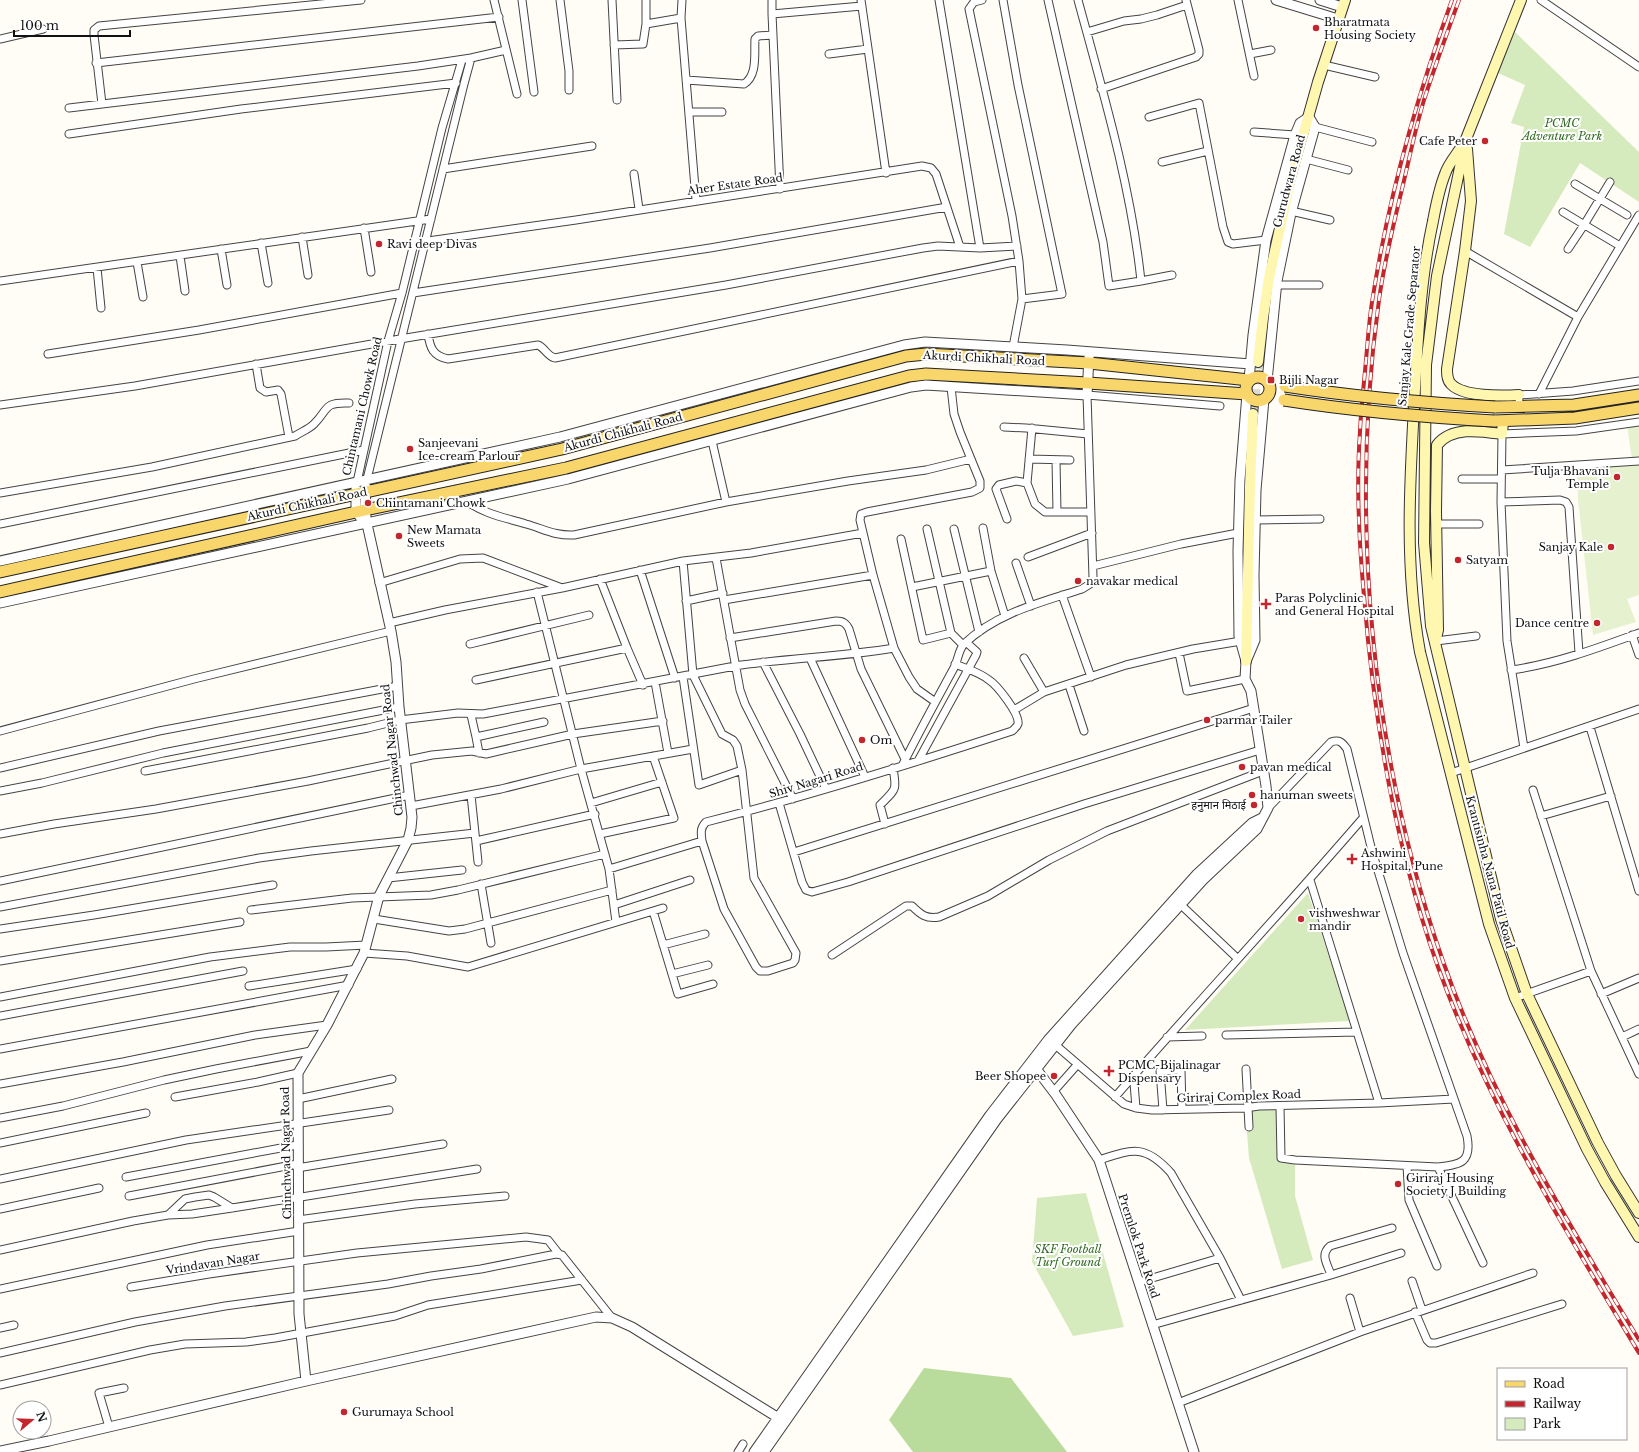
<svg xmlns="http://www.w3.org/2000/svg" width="1639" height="1452" font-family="'Libre Baskerville','Noto Sans Devanagari',serif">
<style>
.green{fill:#d5ebbd}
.forest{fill:#b9dc9c}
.pitch{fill:#e6f2cf}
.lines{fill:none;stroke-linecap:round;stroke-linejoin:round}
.secondary-tunnel{stroke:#dbdad3;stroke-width:10;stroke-dasharray:10 5;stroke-linecap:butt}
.minor-casing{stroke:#444;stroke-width:9}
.tertiary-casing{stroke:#444;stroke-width:11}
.secondary-casing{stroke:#333;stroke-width:12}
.primary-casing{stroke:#222;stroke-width:13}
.minor{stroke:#fff;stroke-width:7}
.tertiary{stroke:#fff;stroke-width:9}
.secondary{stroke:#fff6b0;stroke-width:10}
.primary{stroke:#f9d66b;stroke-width:11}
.rail-casing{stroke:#c4262e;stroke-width:4}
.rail{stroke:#fff;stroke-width:2.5;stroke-dasharray:8;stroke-linecap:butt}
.primary-bridge-casing{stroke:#222;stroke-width:13;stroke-linecap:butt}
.primary-bridge{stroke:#f9d66b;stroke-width:11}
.poi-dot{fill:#c4262e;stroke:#fff;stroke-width:1.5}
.labels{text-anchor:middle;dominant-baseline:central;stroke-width:4;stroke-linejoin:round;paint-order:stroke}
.poi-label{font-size:11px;fill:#111;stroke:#fff;text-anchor:start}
.park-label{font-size:11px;font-style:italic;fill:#2f6b1f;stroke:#fff}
.street-label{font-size:11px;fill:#111;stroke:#fff}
</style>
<rect width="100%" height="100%" fill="#fffdf5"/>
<!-- green -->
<path class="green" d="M 1515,32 L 1639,152 L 1639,202 L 1580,163 L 1530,247 L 1504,234 L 1524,127 L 1511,123 L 1525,85 L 1498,73 Z
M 1308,893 L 1350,1021 L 1185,1030 Z
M 1280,1106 L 1281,1157 L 1295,1160 L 1295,1196 L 1313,1260 L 1282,1269 L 1249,1158 L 1245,1108 Z
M 1086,1193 L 1124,1327 L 1073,1336 L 1032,1262 L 1037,1198 Z"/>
<!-- forest -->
<path class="forest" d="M 924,1368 L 1011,1378 L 1067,1452 L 913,1452 L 889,1420 Z"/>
<!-- pitch -->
<path class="pitch" d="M 1639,423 L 1639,595 L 1627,599 L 1636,622 L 1593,635 L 1578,500 L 1577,467 L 1632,460 L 1627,425 Z"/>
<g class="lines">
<!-- secondary-tunnel -->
<path class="secondary-tunnel" d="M 1253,414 L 1258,362"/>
<!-- minor casing -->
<g class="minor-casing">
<path id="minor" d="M 494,0 L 517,94
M 522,0 L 534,92
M 560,0 L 569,71 L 569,90
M 612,0 L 617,100
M 682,0 L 681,18 L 696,200
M 772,0 L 772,14 L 862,6
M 861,0 L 886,173
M 939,0 L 980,248
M 982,0 L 974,2 L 969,9 L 1012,216 L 1019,261 L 1022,299 L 1013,347
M 1003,0 L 1018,85 L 1062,294 L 1022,299
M 1048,0 L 1103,242 L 1109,286 L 1141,281 C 1131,186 1103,92 1078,0
M 1238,0 L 1254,76
M 1541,0 L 1639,67
M 772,14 L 780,189
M 646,24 L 681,18
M 1087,32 L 1124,21 L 1141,19 L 1157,15 L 1187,5
M 0,39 L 43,29
M 614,45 L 643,44 L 646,24 L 646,0
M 829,54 L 868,49
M 1250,54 L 1271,50
M 96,63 L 499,17
M 1324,65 L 1375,77
M 686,80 L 744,84 C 758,75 754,53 755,39 L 758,36 L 773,35
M 1101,89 L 1196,57 L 1199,54 L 1199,50 L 1186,0
M 102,104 L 94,35 L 94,30 L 99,26 L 361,0
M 69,108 L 418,66 L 471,58 L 506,50
M 689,112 L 722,112
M 1149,117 L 1199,103 L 1223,227 L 1228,242 L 1233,244 L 1266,240
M 1315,127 L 1372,142
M 1254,132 L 1295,135
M 69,134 L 241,109 L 456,83
M 1306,159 L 1348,170
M 1162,162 L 1208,151
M 443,169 L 592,146
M 634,174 L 639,209
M 1575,184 L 1627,215
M 1291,211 L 1330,220
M 1563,212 L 1620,246
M 364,228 L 371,272
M 302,237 L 308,275
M 261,243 L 268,283
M 414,243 L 576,220 L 922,166 L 931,168 L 936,174 L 960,247
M 221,249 L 227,285
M 1568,249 L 1584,225 L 1610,182
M 1465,251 L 1578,317
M 180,256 L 185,291
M 137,262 L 143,297
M 97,268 L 101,308
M 0,281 L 431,219
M 1141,281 L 1172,275
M 1277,285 L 1319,285
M 413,293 L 710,248 L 947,207
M 428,334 C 430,348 433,356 448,359 L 538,345 C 545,348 547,356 555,358 L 1019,261
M 48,354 L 199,330 L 402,293
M 256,364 L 260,388 L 266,392 L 278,390 L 281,394 L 289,437
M 1539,394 L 1578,317 L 1639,215
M 1519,399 L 1519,395 L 1573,391 L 1639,381
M 0,405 L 135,386 L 400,339 L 726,285 L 923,248 L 938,246 L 980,248 L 1017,246
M 1004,427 L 1026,428 L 1088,434
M 712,441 L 726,502
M 1029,459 L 1070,460
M 1056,460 L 1057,512
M 1502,470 L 1639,461
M 367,479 C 399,347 432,216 464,84 L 471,58
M 1462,479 L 1501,479
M 357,482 L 388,341 L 402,293 L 442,128 L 462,60
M 1027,483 L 1032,428
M 0,493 L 152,467 L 295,436 C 301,432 309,429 314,424 C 329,409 323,402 349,403
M 466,501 C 487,515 503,517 526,524 C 544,529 555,536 574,535 L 726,502 L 848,481 L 926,470 L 971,459
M 1501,502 L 1560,500 L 1566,502 L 1569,507 L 1579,653
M 1007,519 L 996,489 L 999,485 L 1016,481 L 1027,483 L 1035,504 L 1045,512 L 1091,512
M 1255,520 L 1320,519
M 0,524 L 364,450
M 1436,524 L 1479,524
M 983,528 L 991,571 L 1005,616
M 927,529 L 951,633 L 963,645
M 954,529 L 979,632
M 901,539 L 923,640 L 951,633
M 1028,557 L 1092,533
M 716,558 L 740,690 L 745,704 L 793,799
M 683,561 L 693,675 L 722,734 L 733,740 L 737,746 L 742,770 L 754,878 L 796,953 L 795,960 L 793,963 L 768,971 L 760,971 L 756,967 L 724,909 L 702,841 C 701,833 700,828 706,822 C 809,796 911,764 1012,731 C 1014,729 1017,727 1018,724 C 1020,714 997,685 989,680 C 979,672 967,669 955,664
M 1016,563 L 1031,606
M 1093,566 L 1181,544 L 1238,533
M 640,570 L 675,678
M 600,579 L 627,648 L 643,685
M 379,583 L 460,559 L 483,558 L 562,588
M 912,587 L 991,571
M 537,592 L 581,769 L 609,869 L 616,922
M 1062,595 L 1091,677
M 724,600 L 873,575
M 686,601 L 723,593
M 389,623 L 445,610 L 562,588 L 683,561 L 751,553 L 863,533
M 1632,635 L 1639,655
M 730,638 L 836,621 C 843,621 846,623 849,629 L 861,669 L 905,759
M 1436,641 L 1476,636
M 470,644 L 589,615
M 1179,653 L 1187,691 L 1245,679
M 810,658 L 865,777
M 1024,658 L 1044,692
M 763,662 L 800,734 L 826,789
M 1511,670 C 1555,664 1598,648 1639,633
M 683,677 L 699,785 L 742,770
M 476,680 L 627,648
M 655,682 L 668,753
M 1069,685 L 1084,731
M 934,701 L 917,689 L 909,677 L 894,648 L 873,575 L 860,520 L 861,514 L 867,512 L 972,492 L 980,488 L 980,481 L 960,432 L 954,414 L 951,387
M 1014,710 L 1044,692 L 1126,665 L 1193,649 L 1241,641
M 471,715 L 476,737
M 1590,727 L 1639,891
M 0,731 L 194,679 L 391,631
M 1524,748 L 1507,641 L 1501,502 L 1502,434 L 1576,431 L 1639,422
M 479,753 L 476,737 L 544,722
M 918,761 L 976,655 L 977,652 L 966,642
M 902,766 C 919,732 937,699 955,666 C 958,659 959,649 964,644 C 996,613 1042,602 1082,589 L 1090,584 L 1093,577 L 1087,395 L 1220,406
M 0,768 L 159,731 L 398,686
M 145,771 L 368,728 L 400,720 L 458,713 L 483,714 L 735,666 C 788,658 841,657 894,648
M 1451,773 L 1639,709
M 1533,790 L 1591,971 L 1639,1074
M 0,791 L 42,783 L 163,753 L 399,707
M 471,795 L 478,862
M 591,803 L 662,782
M 779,803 L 802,882 L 806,890 L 812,892 L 848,882 L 1084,804 L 1260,750
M 411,806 L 501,789 L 581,769 L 693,749
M 1268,808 L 1331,742 C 1339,739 1342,742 1347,749 L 1372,851 L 1403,953 L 1467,1136 C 1472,1162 1461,1165 1438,1167 L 1295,1160 L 1281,1158 L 1280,1106
M 1541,816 L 1611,796
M 885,824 L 880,805 C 896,789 897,791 893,768
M 0,834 L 54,824 L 156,809 L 308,781 L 432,755 L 472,751 L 486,754 L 573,734 L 663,721
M 600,834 L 674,818 L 653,756
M 476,841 L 595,814
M 794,852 L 1254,708
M 609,869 L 702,841
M 388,878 L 462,870
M 1310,880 L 1379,1103
M 0,881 L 410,795
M 481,884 L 491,943
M 1180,904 L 1237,958
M 614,905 L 690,880
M 0,907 L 259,858 L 311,851 L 475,833
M 251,910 L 352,898 L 431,895 L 458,890 L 605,854
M 653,911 L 678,994 L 713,984
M 374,919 L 449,931 L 465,929 L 612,890
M 0,929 L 94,915 L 273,885
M 663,945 L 705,934
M 364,953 L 407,956 L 468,967 L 663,908
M 832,955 L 906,906 L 912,906 C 921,915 926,919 939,917 L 988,896 L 1049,860 L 1107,831 L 1263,771
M 0,961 L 240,922
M 672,974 L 708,965
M 249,986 L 357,969
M 1601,994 L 1639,978
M 0,997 L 210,957 L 290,947 L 326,947 L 366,945
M 1515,998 L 1591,971
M 0,1016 L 243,971
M 1226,1035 L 1357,1032
M 1167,1037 L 1202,1036
M 1622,1037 L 1639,1029
M 1052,1042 L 1124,1104 L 1136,1108 L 1152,1110 L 1245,1108 L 1259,1106 L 1379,1103 L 1454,1099
M 0,1049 L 349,985
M 1246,1069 L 1249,1127
M 1134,1083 L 1136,1108
M 0,1084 L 123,1062 L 255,1035 L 327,1025
M 1054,1091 L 1077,1065
M 175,1097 L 258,1082 L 298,1073
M 1115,1097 C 1197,1003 1282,912 1363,818
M 298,1099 L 392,1079
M 1163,1110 L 1160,1071 L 1181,1070 L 1182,1109
M 0,1118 L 63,1106 L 164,1080 L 216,1069 L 311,1051
M 0,1143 L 146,1113
M 1099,1160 C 1133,1149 1145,1144 1171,1173 L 1220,1258 L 1241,1300
M 1407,1166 L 1409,1200 L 1437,1266
M 1438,1167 L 1483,1263
M 297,1168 L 443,1144
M 126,1177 L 297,1145
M 0,1179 L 186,1140 L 389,1110
M 129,1196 L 297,1164
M 0,1209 L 99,1188
M 168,1215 L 192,1214 L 232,1208 L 477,1169
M 298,1220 L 415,1204 L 505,1196
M 0,1250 L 133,1221 L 168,1215 L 185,1199 L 195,1197 L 209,1195 L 214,1197 L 232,1208
M 1331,1275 C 1327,1263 1320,1255 1330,1246 L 1392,1228
M 1412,1281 L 1422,1310
M 1139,1282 L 1220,1258
M 131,1287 L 209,1274 L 357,1253 L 526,1237 L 548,1240 L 559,1254
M 0,1289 L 207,1245 L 299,1231
M 1350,1298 L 1360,1332
M 1415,1312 L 1427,1340 L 1430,1343 L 1436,1343 L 1562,1304
M 1152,1325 L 1331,1275 L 1401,1253
M 0,1328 L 14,1325
M 0,1353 L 135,1322 L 225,1306 L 388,1284 L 431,1276 L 481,1269 L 556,1254 L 562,1255 L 612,1318
M 0,1385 L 150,1350 L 185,1344 L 246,1342 L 275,1338 L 395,1316 L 428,1305 L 582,1280
M 1178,1403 L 1360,1332 L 1533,1273
M 109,1427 L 99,1393 L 124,1388
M 738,1452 L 743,1444"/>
</g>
<!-- tertiary casing -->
<g class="tertiary-casing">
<path id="tertiary" d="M 1276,0 L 1338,19
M 1320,0 L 1342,7
M 1249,380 L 1253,335 L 1266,240 L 1295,135 L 1300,123 L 1309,117 L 1315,127 L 1291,213 L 1277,281 L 1267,381
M 356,489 L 356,512 L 360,517
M 0,561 L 560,437 L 904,345 L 925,342 L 1067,350 L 1251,364
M 0,603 L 568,479 L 911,387 L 926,385 L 1087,395 L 1089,357
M 1247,659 L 1255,640 L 1254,575 L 1256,490 L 1264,399
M 1033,1068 L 1037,1070 L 1056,1095 L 1099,1160 L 1194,1452
M 306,1381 L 299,1314 L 298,1073 L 327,1025 L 364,953 L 379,896 L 408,840 L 411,828 L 412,817 L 399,707 L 396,662 L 391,631 L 367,524 L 365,510 L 366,487
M 0,1451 L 49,1441 L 306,1381 L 596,1317 L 612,1318 L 632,1327 L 785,1422
M 754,1452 L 990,1115 L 1048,1040 L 1197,874 L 1252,823 L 1262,818
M 764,1452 L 997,1119 L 1071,1025 L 1203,880 L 1257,829 L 1268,808 L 1266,786 L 1251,691 L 1245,679 L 1246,661 L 1239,636 L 1238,551 L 1240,480 L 1247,394"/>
</g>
<!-- secondary casing -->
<g class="secondary-casing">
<path id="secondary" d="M 1521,0 L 1466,139 L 1437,276 L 1426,365 L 1424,543 L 1431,626 L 1501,919 L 1527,994 L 1598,1143 L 1616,1176 L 1639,1213
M 1462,146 C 1457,154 1448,164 1445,174 C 1439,189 1436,205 1433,221 C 1421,276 1418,333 1415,389 C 1410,477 1404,565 1420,652 L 1489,924 L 1515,998 L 1587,1149 L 1605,1182 L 1639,1237
M 1467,149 L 1471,201 L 1465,251 L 1447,369 C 1447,374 1447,380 1451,384 C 1463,397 1502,396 1519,395
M 1258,362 L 1263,318 L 1269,278 L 1291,178 L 1318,82 L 1345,0
M 1436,639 L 1438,630 L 1436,511 L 1437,445 C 1452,426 1481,431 1502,434 L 1503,421
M 1246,661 L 1250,486 L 1253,414"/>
</g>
<!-- primary casing -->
<g class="primary-casing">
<path id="primary" d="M1246 389a12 12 0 1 1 24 0a12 12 0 1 1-24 0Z
M 1495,407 L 1574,405 L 1639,395
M 1494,421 L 1575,418 L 1639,408
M 0,572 L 562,449 L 906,356 L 926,354 L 1089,363 L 1249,380
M 0,592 L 365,510 L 566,468 L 909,376 L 926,374 L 1088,383 L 1247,394"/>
</g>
<!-- minor -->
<use href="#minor" class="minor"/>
<!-- tertiary -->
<use href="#tertiary" class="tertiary"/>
<!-- secondary -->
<use href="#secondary" class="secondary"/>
<!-- primary -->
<use href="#primary" class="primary"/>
<!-- rail casing -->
<g class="rail-casing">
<path id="rail" d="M 1452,0 C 1417,96 1389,195 1373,296 C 1369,318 1368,339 1366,360 C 1364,384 1361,408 1360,432 C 1356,486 1359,542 1364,596 C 1374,722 1395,847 1438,967 C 1487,1104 1564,1228 1639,1353
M 1459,0 C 1447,33 1435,66 1424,100 C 1415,130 1409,160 1402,189 C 1393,226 1384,263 1379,300 C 1349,517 1371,757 1444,964 C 1491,1098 1566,1219 1639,1340"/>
</g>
<!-- rail -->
<use href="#rail" class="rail"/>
<!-- primary-bridge casing -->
<g class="primary-bridge-casing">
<path id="primary-bridge" d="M 1285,386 C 1355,397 1425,403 1495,407
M 1284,400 C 1354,411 1423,417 1494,421"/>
</g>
<!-- primary-bridge -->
<use href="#primary-bridge" class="primary-bridge"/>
</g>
<!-- markers -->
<g class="poi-dot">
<circle cx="1316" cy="28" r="4"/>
<circle cx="1485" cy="141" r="4"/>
<circle cx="379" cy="244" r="4"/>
<rect x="1267" y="376" width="8" height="8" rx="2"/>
<circle cx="410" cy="449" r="4"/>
<circle cx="1617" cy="477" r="4"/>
<circle cx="368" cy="503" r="4"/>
<circle cx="399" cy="536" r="4"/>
<circle cx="1611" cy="547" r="4"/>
<circle cx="1458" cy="560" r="4"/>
<circle cx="1078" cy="581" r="4"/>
<path d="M1264 598h4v4h4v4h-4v4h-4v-4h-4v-4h4z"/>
<circle cx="1597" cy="623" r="4"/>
<circle cx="1207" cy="720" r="4"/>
<circle cx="862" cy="740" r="4"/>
<circle cx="1242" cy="767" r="4"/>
<circle cx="1252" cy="795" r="4"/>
<circle cx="1254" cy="805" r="4"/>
<path d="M1350 853h4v4h4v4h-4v4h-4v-4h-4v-4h4z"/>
<circle cx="1301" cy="919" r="4"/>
<path d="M1107 1065h4v4h4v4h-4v4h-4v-4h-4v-4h4z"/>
<circle cx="1054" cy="1076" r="4"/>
<circle cx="1398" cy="1184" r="4"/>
<circle cx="344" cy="1412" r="4"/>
</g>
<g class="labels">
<!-- poi labels -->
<g class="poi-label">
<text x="1324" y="22">Bharatmata<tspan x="1324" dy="13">Housing Society</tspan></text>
<text x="1477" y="141" text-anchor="end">Cafe Peter</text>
<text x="387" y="244">Ravi deep Divas</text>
<text x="1279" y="380">Bijli Nagar</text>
<text x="418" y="443">Sanjeevani<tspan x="418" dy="13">Ice-cream Parlour</tspan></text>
<text x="1609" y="471" text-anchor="end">Tulja Bhavani<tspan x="1609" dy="13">Temple</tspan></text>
<text x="376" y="503">Chintamani Chowk</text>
<text x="407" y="530">New Mamata<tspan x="407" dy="13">Sweets</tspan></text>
<text x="1603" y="547" text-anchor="end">Sanjay Kale</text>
<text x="1466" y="560">Satyam</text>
<text x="1086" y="581">navakar medical</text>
<text x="1275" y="598">Paras Polyclinic<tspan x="1275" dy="13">and General Hospital</tspan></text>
<text x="1589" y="623" text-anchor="end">Dance centre</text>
<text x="1215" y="720">parmar Tailer</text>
<text x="870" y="740">Om</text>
<text x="1250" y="767">pavan medical</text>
<text x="1260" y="795">hanuman sweets</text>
<text x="1246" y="805" text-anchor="end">हनुमान मिठाई</text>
<text x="1361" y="853">Ashwini<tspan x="1361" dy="13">Hospital, Pune</tspan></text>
<text x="1309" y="913">vishweshwar<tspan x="1309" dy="13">mandir</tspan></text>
<text x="1118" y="1065">PCMC-Bijalinagar<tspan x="1118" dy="13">Dispensary</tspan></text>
<text x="1046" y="1076" text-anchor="end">Beer Shopee</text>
<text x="1406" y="1178">Giriraj Housing<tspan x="1406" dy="13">Society J Building</tspan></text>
<text x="352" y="1412">Gurumaya School</text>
</g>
<!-- park labels -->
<g class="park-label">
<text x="1562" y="123">PCMC<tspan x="1562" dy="13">Adventure Park</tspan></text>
<text x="1068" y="1249">SKF Football<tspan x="1068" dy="13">Turf Ground</tspan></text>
</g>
<!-- street labels -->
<g class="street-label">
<text transform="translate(1289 181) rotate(-75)">Gurudwara Road</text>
<text transform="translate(735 184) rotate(-8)">Aher Estate Road</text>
<text transform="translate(1409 326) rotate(-85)">Sanjay Kale Grade Separator</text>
<text transform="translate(984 358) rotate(3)">Akurdi Chikhali Road</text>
<text transform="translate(362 406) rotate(-77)">Chintamani Chowk Road</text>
<text transform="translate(623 432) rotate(-15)">Akurdi Chikhali Road</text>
<text transform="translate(307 504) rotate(-12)">Akurdi Chikhali Road</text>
<text transform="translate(392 750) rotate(-96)">Chinchwad Nagar Road</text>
<text transform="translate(816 780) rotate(-17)">Shiv Nagari Road</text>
<text transform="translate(1490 872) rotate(75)">Krantisinha Nana Patil Road</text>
<text transform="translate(1239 1096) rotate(-2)">Giriraj Complex Road</text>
<text transform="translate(286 1153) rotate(-91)">Chinchwad Nagar Road</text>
<text transform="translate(1139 1246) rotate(72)">Premlok Park Road</text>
<text transform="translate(213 1263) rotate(-9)">Vrindavan Nagar</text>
</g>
</g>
<!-- legend -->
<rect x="1497" y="1368" width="130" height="72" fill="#ffffff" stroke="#a0a0a0"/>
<rect x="1505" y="1381" width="20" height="6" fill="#f9d66b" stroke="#a0a0a0"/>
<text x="1533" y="1388" font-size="12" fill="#111111">Road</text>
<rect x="1505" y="1401" width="20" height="6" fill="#c4262e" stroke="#a0a0a0"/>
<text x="1533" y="1408" font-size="12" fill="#111111">Railway</text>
<rect x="1505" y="1418" width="20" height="12" fill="#d5ebbd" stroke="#a0a0a0"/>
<text x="1533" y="1428" font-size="12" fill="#111111">Park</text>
<!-- north arrow -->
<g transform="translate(32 1420) rotate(71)"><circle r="19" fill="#ffffff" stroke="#a0a0a0"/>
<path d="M0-3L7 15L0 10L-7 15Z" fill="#c4262e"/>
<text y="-6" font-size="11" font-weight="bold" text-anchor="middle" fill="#111111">N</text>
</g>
<!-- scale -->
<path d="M14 30v6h116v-6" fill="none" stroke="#111111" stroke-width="2"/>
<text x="20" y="30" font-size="12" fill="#111111" stroke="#ffffff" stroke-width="3" paint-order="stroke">100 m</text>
</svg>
